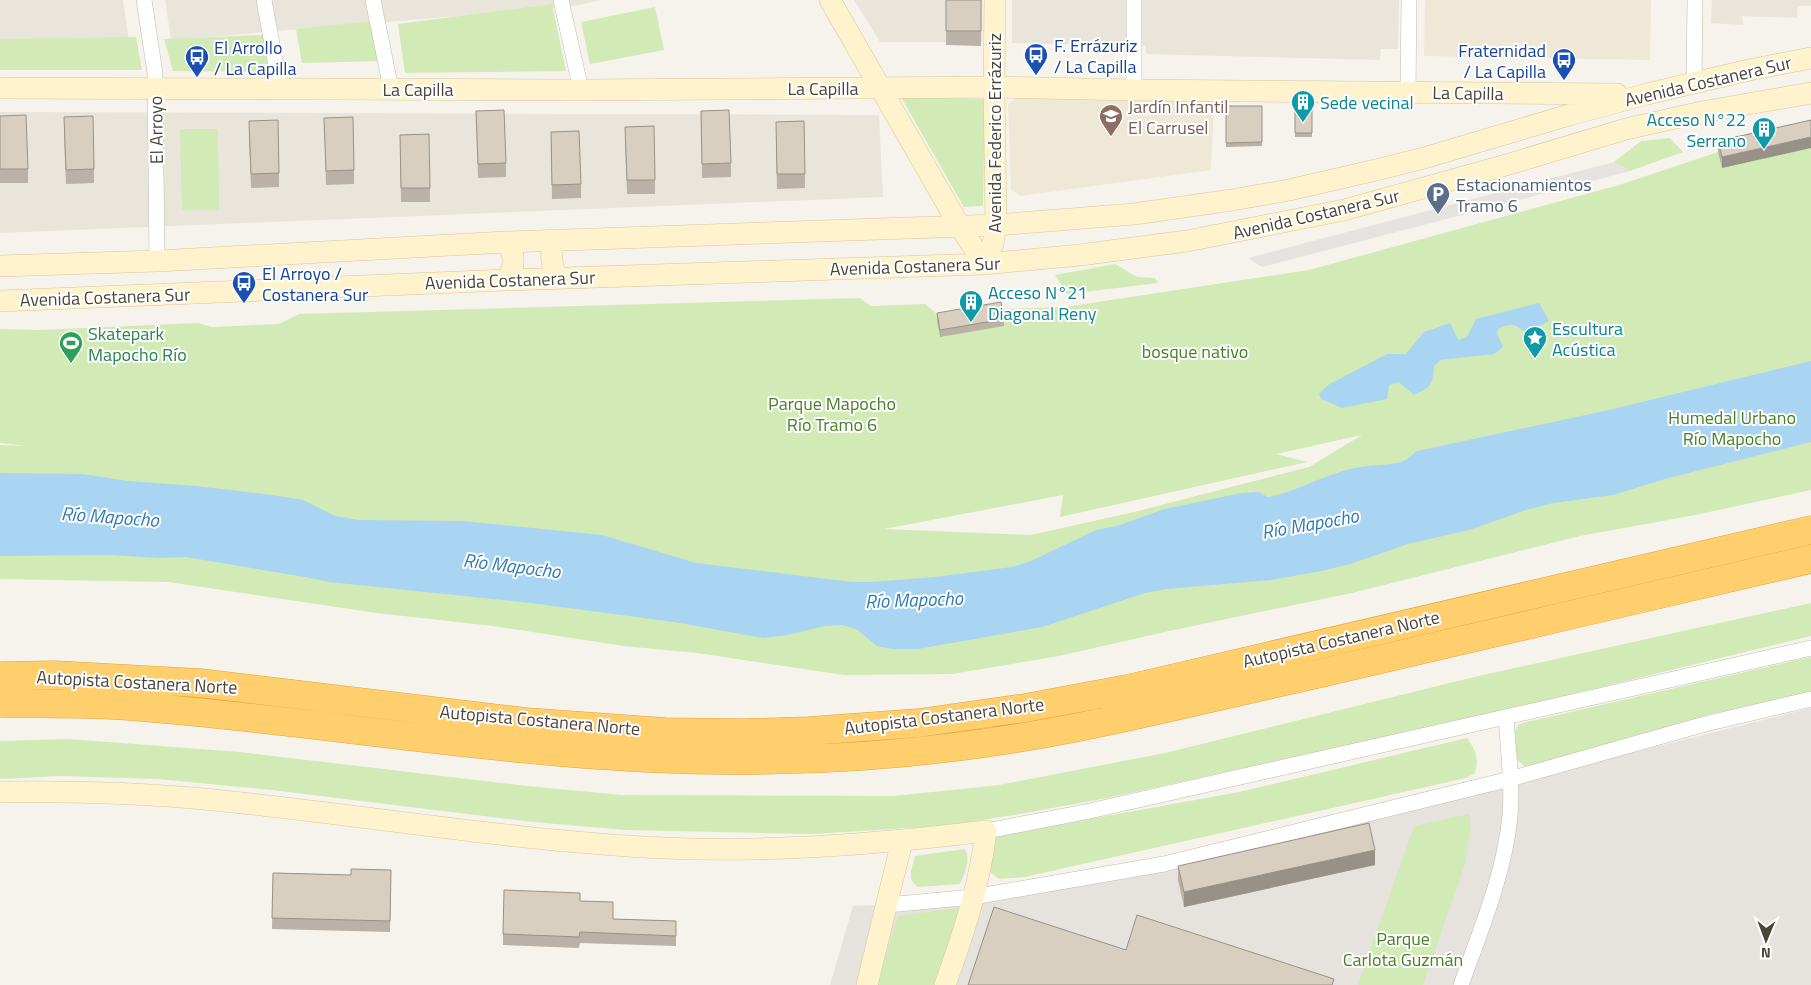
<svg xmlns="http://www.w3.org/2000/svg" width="1811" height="985" font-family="'Titillium Web',sans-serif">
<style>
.residential{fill:#eae5da}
.industrial{fill:#e6e2dd}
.education{fill:#efe8d6}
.green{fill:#d2eab5;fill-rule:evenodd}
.parking{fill:#e5e3e0}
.water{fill:#a9d4f2}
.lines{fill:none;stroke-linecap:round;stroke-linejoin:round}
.street-casing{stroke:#c2bbae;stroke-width:16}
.secondary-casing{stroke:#d6c79b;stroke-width:22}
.highway-casing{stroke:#e0a43c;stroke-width:29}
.street{stroke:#fff;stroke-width:15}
.secondary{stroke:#fff3cd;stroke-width:21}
.highway{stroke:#ffcf6e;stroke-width:28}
.wall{fill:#bab2a6}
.shaded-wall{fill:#979187}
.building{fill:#d8cfc1;stroke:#979187}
.labels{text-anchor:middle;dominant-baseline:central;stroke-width:4;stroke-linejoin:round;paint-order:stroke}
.transit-label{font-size:18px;fill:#164399;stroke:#fff;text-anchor:start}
.street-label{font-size:18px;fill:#4b4439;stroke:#fff}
.culture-label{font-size:18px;fill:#0d838f;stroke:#fff;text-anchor:start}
.education-label{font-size:18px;fill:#785e54;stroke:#fff;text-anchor:start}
.service-label{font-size:18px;fill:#4e5e75;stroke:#fff;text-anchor:start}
.leisure-label{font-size:18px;fill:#27864d;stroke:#fff;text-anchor:start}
.park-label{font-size:18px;fill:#4a7f2a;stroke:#fff}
.water-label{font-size:19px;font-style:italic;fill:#2e7ab2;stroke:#fff}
</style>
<rect width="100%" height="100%" fill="#f6f3ec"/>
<!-- residential -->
<path class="residential" d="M 0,0 L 123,0 L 129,42 L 0,44 Z
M 165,0 L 602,0 L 568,7 L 171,40 Z
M 854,0 L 983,0 L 982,42 L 880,42 Z
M 1012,0 L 1399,0 L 1398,49 L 1381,49 L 1380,60 L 1146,54 L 1145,46 L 1012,43 Z
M 1712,0 L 1811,0 L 1811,6 L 1798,6 L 1797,18 L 1742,16 L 1743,25 L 1711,23 Z
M 0,112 L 879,115 L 883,197 L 0,233 Z"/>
<!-- industrial -->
<path class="industrial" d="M 1811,708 L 1811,985 L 830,985 L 853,906 L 983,900 L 1240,851 Z"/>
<!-- education -->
<path class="education" d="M 1425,0 L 1651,0 L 1650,60 L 1424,56 Z
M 1016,98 L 1214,101 L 1211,170 L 1020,196 L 1011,189 L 1008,104 Z"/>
<!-- green -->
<path class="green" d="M 552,4 L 566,71 L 405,73 L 398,24 Z
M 655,7 L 664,50 L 590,64 L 581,22 Z
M 373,21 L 381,61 L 302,63 L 296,29 Z
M 263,35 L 271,72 L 173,71 L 164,39 Z
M 136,37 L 142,70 L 0,70 L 0,39 Z
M 901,97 L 985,99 L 983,206 L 964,207 Z
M 180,129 L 218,129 L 219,210 L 182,210 Z
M 1811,131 L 1811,490 L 1695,515 L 1580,536 L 1352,593 L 1169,631 L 1059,656 L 952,674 L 844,675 L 697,653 L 624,646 L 493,626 L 377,613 L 168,582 L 0,579 L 0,445 L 27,446 L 0,443 L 0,329 L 39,330 L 198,323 L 212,327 L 279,324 L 299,314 L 860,298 L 871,306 L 925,304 L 943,319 L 1001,309 L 1065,307 L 1309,270 L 1619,185 L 1718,152 ZM 1362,435 L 1309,467 L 1134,512 L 1031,535 L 884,529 L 1063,495 L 1060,517 L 1307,462 L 1276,454 Z
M 1670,138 L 1683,152 L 1630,171 L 1614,162 L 1641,141 Z
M 1115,264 L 1137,277 L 1155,278 L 1158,283 L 1067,294 L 1055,275 Z
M 1811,603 L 1811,636 L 1486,715 L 1107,798 L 1014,815 L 942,826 L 813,834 L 626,830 L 533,822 L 272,790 L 158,779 L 61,776 L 0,779 L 0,741 L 69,739 L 240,752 L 527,786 L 622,795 L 894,796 L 999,785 L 1165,753 L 1474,677 Z
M 1811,657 L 1811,692 L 1712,714 L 1535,766 L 1524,766 L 1516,758 L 1514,732 L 1519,724 Z
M 1467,738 C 1476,751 1479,757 1475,773 L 1466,778 L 1025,877 L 999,879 L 989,871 L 996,836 L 1239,792 Z
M 1469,814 L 1471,827 L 1465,864 L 1423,985 L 1358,985 L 1414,826 Z
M 965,849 C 971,861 965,873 960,884 L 918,887 C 906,880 912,868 915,856 Z
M 958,908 L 958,920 L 936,985 L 877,985 L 898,916 Z"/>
<!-- parking -->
<path class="parking" d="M 1614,162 L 1630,171 L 1262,267 L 1248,258 Z"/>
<!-- water -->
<path class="water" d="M 1539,303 L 1549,321 L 1526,333 C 1515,324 1511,322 1498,329 L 1497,333 L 1503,347 L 1494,354 L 1440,360 L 1434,366 C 1432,387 1432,386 1414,395 L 1399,382 L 1389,385 L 1387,399 L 1342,408 L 1321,399 L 1319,394 L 1328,385 L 1387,354 L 1406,354 L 1424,332 L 1450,323 L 1458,340 L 1467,337 L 1476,319 Z
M 1811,361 L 1811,442 L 1665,479 L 1613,495 L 1553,503 L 1526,510 L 1469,530 L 1408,544 L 1350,564 L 1326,570 L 1271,580 L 1166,589 L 1145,593 L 1042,627 L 918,649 L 892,649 L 877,646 L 856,629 L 842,625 L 825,626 L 787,635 L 763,638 L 674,622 L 531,603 L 329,582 L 305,577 L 186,557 L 160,558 L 111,555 L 0,556 L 0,473 L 82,474 L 128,481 L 196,486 L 272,495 L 303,500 L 335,516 L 359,520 L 463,521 L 602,535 L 696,563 L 852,582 L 872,582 L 935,577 L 1012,567 L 1031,561 L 1096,530 L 1117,526 L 1165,509 L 1241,493 L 1258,492 L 1268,497 C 1296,492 1322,476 1350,469 C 1366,465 1384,466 1401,462 L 1406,460 L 1417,451 L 1609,410 Z"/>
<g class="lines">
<!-- street casing -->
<g class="street-casing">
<path id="street" d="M 144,0 L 155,73 L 157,261
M 264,0 L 280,88
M 373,0 L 391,89
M 561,0 L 581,90
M 1694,83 L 1695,0
M 1134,90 L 1134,0
M 1408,92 L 1409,0
M 986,831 L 1085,812 L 1811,648
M 887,905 L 973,897 L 1164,864 L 1510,779 L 1705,724 L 1811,699
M 1461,985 C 1480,932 1505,872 1510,816 C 1513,784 1508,750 1506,717"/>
</g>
<!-- secondary casing -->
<g class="secondary-casing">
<path id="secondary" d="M 830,0 L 959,225 L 984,264
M 0,88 L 581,90 L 994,87 L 1134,90 L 1617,94
M 555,240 C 550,254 550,266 558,278
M 506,242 C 516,254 515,267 507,280
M 984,264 L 993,244 L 996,225 L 994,87 L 995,0
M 0,266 L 157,261 L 506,242 L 996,225 L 1134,214 L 1232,200 L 1289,190 L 1376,170 L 1424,158 L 1569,115 L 1647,94 L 1749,70 L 1811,58
M 0,301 L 507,280 L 984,264 L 1080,255 L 1187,241 L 1344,210 L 1506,165 L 1626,129 L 1702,112 L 1811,93
M 0,792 C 70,791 144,793 214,800 C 364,815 513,841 664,848 C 771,853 880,844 986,831 C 980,884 963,935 945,985
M 867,985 L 902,841"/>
</g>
<!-- highway casing -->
<g class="highway-casing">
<path id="highway" d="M 0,676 L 55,675 L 200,683 L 526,722 L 665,732 L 742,733 L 809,731 L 918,723 L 1025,708 L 1127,689 L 1811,530
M 0,703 C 43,704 86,703 129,706 C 340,722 550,764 763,760 C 867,759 972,748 1074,728 C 1152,713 1230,693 1308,676 C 1476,637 1643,598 1811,559"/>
</g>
<!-- street -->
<use href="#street" class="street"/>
<!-- secondary -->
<use href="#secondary" class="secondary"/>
<!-- highway -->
<use href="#highway" class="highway"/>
</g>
<!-- wall -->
<path class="wall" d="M 946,0 L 981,0 L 981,46 L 946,45 Z
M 1295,104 L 1312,105 L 1312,137 L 1295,137 Z
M 1226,106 L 1262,106 L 1262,146 L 1226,147 Z
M 476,111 L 506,163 L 506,177 L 478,178 Z
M 701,111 L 731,163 L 731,177 L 702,178 Z
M 0,116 L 28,169 L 28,183 L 0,183 Z
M 324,118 L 354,170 L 354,184 L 326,185 Z
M 1811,120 L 1722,168 L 1718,152 L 1718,141 Z
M 64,131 L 94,169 L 94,183 L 66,184 Z
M 551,132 L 581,184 L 581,198 L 552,199 Z
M 249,135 L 279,173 L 279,187 L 251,188 Z
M 400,135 L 430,188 L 430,202 L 401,202 Z
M 776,136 L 805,174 L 805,188 L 777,189 Z
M 625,141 L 655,180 L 655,194 L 627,194 Z
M 937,313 L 1004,319 L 1004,326 L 940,337 L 937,320 Z
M 1375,865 L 1184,907 L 1178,880 L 1178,866 Z
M 391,870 L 390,932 L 272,929 L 273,873 L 351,875 Z
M 580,901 L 613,919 L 676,921 L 676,946 L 580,943 L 579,948 L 503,945 L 503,934 Z"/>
<!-- shaded-wall -->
<path class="shaded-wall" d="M 1811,137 L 1811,148 L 1722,168 L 1722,157 Z
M 1375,850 L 1375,865 L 1184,907 L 1184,892 Z"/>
<!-- building -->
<path class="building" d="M 946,0 L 981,0 L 981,31 L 946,31 Z
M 1295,104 L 1312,105 L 1312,133 L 1295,133 Z
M 1226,106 L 1262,106 L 1262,142 L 1226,143 Z
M 504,110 L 506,163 L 478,164 L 476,111 Z
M 729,110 L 731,163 L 702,164 L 701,111 Z
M 26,115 L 28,169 L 0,169 L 0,116 Z
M 93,116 L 94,169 L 66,170 L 64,117 Z
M 353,117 L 354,170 L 326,171 L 324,118 Z
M 278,120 L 279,173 L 251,174 L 249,121 Z
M 1811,120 L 1811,137 L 1722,157 L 1718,141 Z
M 804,121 L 805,174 L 777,174 L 776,122 Z
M 654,126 L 655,180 L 627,180 L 625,127 Z
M 579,131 L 581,184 L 552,185 L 551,132 Z
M 429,134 L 430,188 L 401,188 L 400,135 Z
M 1001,302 L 1004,319 L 940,330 L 937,313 Z
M 1369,823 L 1375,850 L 1184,892 L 1178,866 Z
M 351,869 L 391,870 L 390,921 L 272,918 L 273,873 L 351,875 Z
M 504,890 L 580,893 L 580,901 L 613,902 L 613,919 L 676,921 L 676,936 L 580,932 L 579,937 L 503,934 Z
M 994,907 L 1126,950 L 1137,915 L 1334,979 L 1332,985 L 968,985 Z"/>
<!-- icons -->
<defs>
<g id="bus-pin" transform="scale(1.25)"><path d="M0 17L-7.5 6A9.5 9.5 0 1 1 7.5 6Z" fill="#1a4fb4" stroke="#fff"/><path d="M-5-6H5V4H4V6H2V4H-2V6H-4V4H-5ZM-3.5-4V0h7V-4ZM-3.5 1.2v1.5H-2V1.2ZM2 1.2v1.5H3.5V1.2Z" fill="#fff"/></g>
<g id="building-pin" transform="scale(1.25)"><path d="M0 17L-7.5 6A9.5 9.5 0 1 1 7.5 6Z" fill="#0f9aa8" stroke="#fff"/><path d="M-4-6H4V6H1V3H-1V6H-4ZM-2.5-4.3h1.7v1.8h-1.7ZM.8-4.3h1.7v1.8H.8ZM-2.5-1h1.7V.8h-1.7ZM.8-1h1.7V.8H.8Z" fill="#fff"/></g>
<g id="school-pin" transform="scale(1.25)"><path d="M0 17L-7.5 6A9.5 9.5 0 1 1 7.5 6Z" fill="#8d6e63" stroke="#fff"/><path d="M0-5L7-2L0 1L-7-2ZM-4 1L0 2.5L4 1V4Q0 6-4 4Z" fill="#fff"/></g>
<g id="parking-pin" transform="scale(1.25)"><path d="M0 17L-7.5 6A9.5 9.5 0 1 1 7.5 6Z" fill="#5c6f8a" stroke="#fff"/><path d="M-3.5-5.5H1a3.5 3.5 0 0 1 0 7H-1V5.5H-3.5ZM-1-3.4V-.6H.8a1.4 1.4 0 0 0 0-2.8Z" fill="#fff"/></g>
<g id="sight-pin" transform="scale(1.25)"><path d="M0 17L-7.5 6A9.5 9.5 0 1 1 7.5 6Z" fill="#0f9aa8" stroke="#fff"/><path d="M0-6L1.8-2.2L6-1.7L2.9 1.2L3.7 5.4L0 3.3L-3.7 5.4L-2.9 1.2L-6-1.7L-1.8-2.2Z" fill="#fff"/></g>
<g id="stadium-pin" transform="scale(1.25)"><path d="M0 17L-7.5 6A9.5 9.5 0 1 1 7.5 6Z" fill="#2e9e5b" stroke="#fff"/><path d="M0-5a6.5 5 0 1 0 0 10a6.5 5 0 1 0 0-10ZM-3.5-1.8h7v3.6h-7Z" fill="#fff"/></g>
</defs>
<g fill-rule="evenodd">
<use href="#bus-pin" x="1036" y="55"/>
<use href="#bus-pin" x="197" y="57"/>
<use href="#bus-pin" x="1564" y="60"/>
<use href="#building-pin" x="1303" y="102"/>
<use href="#school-pin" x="1111" y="116"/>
<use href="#building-pin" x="1764" y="129"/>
<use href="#parking-pin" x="1438" y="194"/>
<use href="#bus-pin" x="244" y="283"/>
<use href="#building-pin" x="971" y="302"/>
<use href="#sight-pin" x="1535" y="338"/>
<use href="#stadium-pin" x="71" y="343"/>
</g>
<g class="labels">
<!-- transit labels -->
<g class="transit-label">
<text x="1054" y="45">F. Errázuriz<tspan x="1054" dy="21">/ La Capilla</tspan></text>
<text x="214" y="47">El Arrollo<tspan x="214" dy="21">/ La Capilla</tspan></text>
<text x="1546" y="50" text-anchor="end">Fraternidad<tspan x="1546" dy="21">/ La Capilla</tspan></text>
<text x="262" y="273">El Arroyo /<tspan x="262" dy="21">Costanera Sur</tspan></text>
</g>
<!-- street labels -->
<g class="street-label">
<text transform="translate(1708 81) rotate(-13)">Avenida Costanera Sur</text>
<text x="823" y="88">La Capilla</text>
<text x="418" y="89">La Capilla</text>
<text transform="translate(1468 93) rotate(1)">La Capilla</text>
<text transform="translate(156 130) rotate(-91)">El Arroyo</text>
<text transform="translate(994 133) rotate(-90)">Avenida Federico Errázuriz</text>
<text transform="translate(1316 214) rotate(-13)">Avenida Costanera Sur</text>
<text transform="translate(915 266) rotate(-2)">Avenida Costanera Sur</text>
<text transform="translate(510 280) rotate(-2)">Avenida Costanera Sur</text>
<text transform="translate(105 297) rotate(-2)">Avenida Costanera Sur</text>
<text transform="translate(1341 639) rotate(-13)">Autopista Costanera Norte</text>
<text transform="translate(137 682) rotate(3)">Autopista Costanera Norte</text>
<text transform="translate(944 716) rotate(-7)">Autopista Costanera Norte</text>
<text transform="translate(540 720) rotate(5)">Autopista Costanera Norte</text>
</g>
<!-- culture labels -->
<g class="culture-label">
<text x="1320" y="102">Sede vecinal</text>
<text x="1746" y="119" text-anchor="end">Acceso N°22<tspan x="1746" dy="21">Serrano</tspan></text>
<text x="988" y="292">Acceso N°21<tspan x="988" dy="21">Diagonal Reny</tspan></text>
<text x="1552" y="328">Escultura<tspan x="1552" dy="21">Acústica</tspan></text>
</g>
<!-- education labels -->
<g class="education-label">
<text x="1128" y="106">Jardín Infantil<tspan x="1128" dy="21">El Carrusel</tspan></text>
</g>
<!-- service labels -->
<g class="service-label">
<text x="1456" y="184">Estacionamientos<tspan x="1456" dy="21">Tramo 6</tspan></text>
</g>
<!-- leisure labels -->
<g class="leisure-label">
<text x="88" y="333">Skatepark<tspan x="88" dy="21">Mapocho Río</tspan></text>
</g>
<!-- park labels -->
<g class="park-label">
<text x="1195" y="351">bosque nativo</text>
<text x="832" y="403">Parque Mapocho<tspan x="832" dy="21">Río Tramo 6</tspan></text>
<text x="1732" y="417">Humedal Urbano<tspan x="1732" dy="21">Río Mapocho</tspan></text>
<text x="1403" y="938">Parque<tspan x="1403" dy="21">Carlota Guzmán</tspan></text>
</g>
<!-- water labels -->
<g class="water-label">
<text transform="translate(110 516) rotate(4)">Río Mapocho</text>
<text transform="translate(1310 523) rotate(-10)">Río Mapocho</text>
<text transform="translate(512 565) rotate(7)">Río Mapocho</text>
<text transform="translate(914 599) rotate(-2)">Río Mapocho</text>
</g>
</g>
<!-- north arrow -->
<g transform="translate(1766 940) rotate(181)" stroke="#ffffff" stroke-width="4" paint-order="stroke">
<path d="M0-4L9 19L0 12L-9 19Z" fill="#4b4439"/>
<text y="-8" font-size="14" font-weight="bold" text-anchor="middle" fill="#4b4439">N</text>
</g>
</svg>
